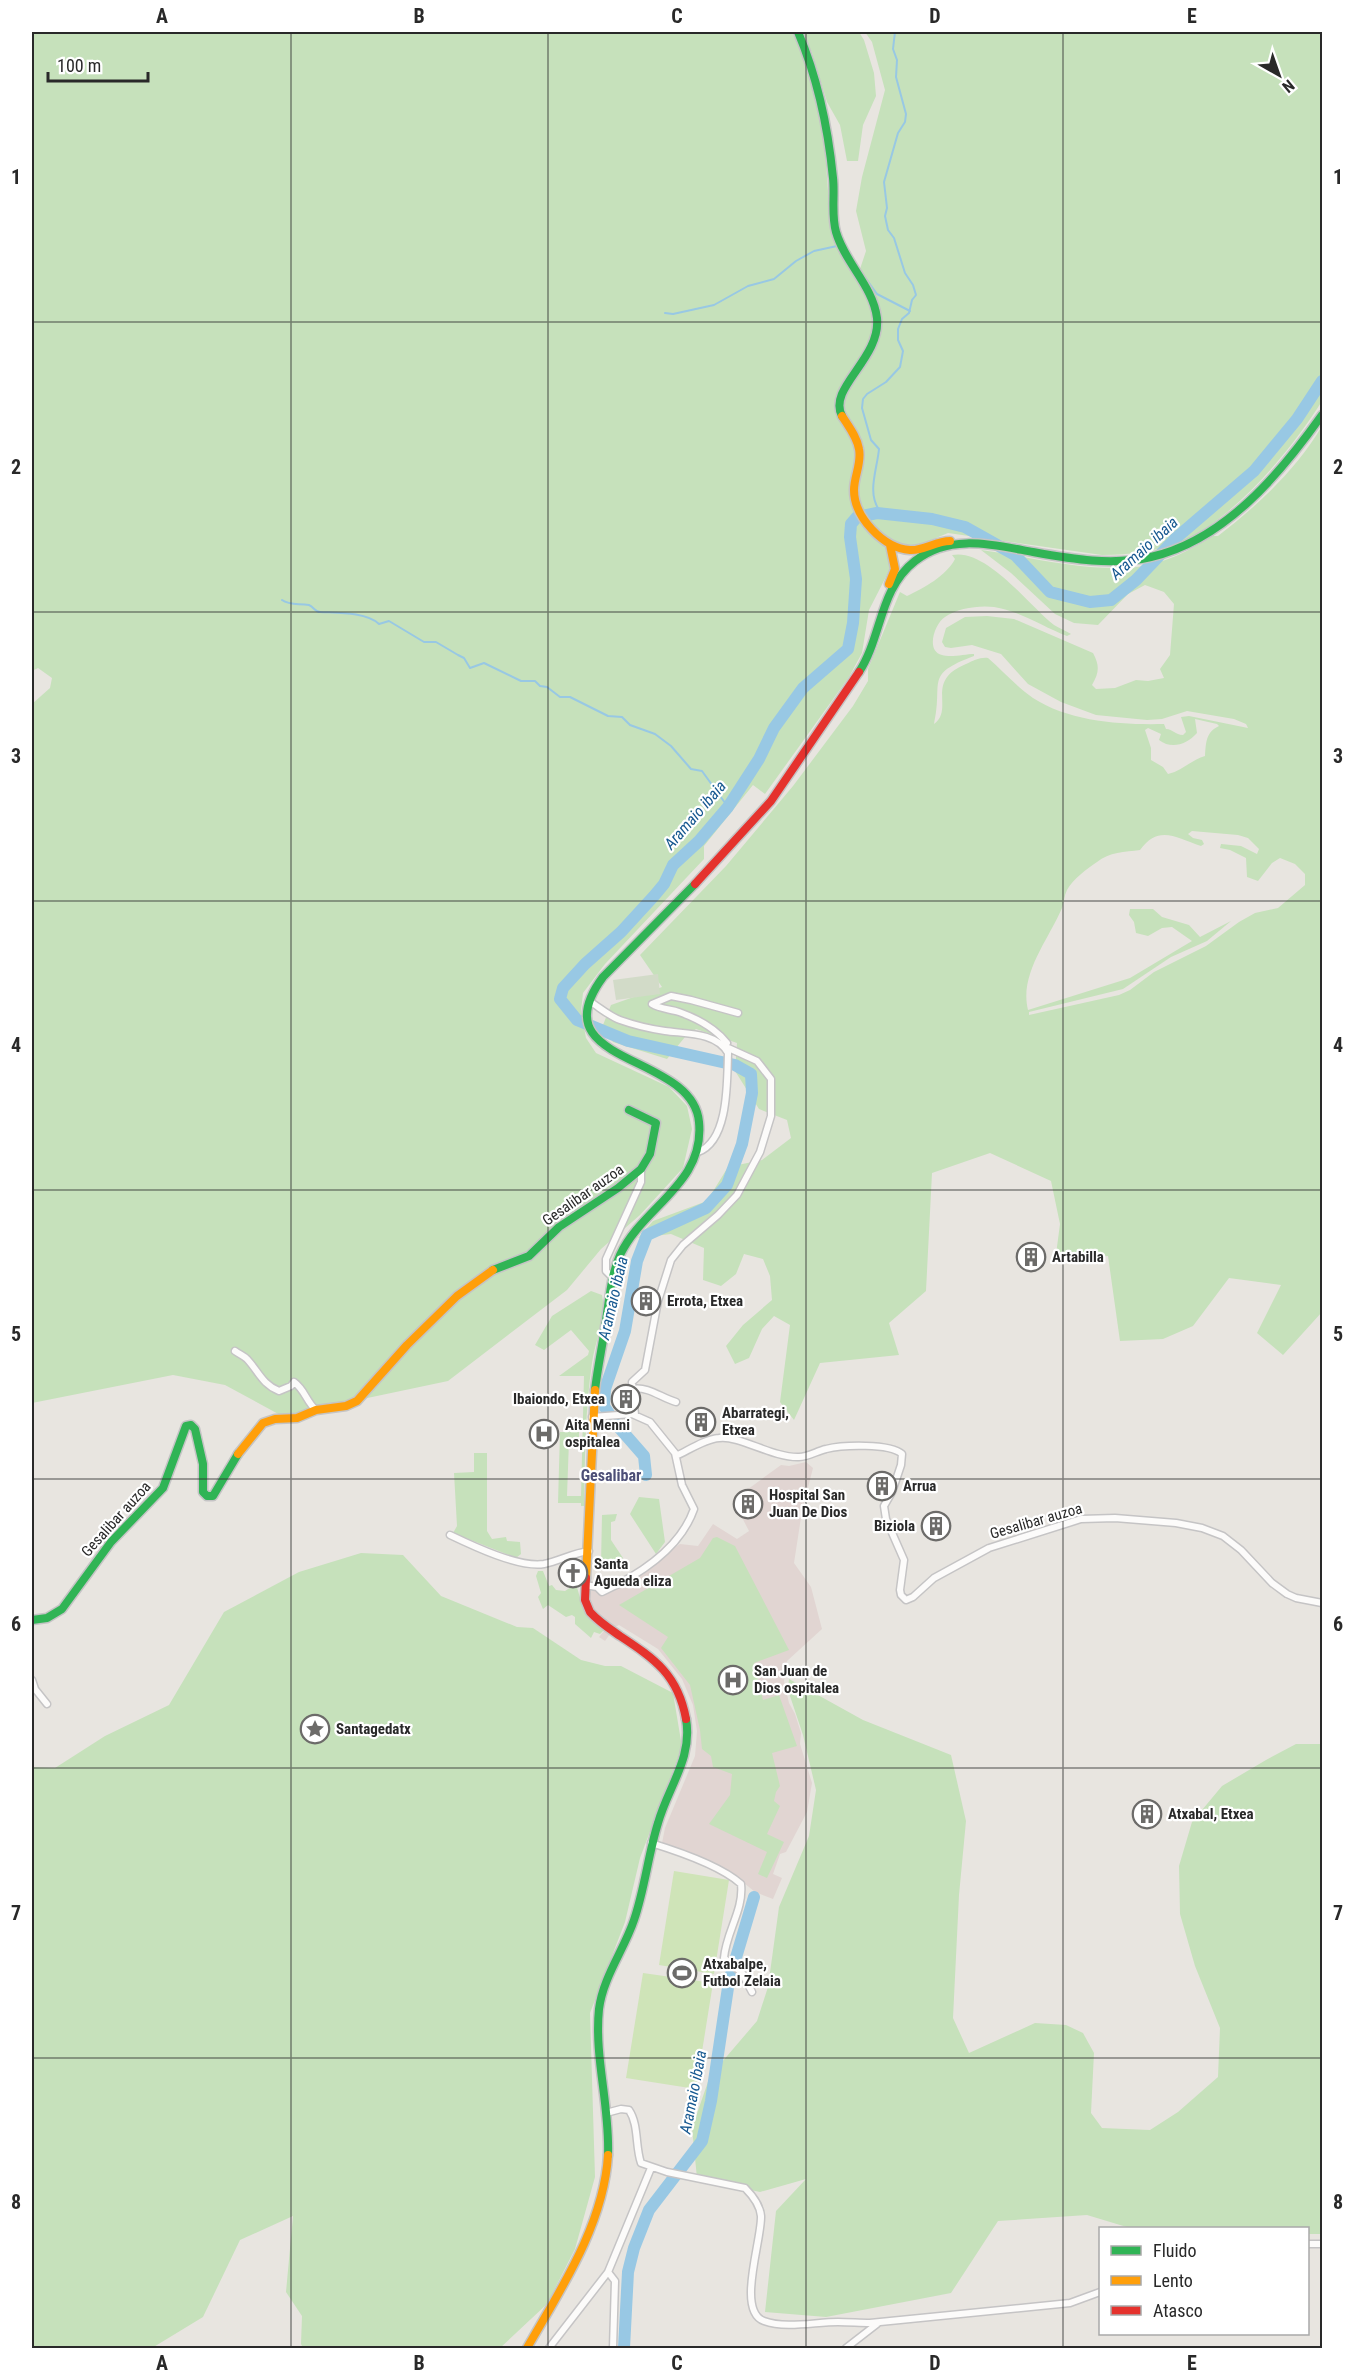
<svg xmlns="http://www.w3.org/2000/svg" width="1354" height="2380" font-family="'Roboto Condensed',sans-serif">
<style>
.medical{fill:#e1d5d2}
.green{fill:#c6e1bb;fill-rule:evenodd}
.cemetery{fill:#d2dbc8}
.pitch{fill:#cfe4b8}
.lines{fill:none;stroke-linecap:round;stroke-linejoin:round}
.stream{stroke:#98c8e4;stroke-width:2}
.river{stroke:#98c8e4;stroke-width:12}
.street-casing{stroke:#c5c4c5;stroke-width:9}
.fast-casing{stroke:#c5c4c5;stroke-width:11}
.slow-casing{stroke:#c5c4c5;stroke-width:11}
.jam-casing{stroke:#c5c4c5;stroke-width:11}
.street{stroke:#fcfbfa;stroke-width:6}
.fast{stroke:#30b455;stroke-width:8}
.slow{stroke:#ff9f0a;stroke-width:8}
.jam{stroke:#e5322d;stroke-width:8}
.grid{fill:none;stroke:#292929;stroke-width:1.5;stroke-opacity:0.55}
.labels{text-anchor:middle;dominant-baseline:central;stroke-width:4.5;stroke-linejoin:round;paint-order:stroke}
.street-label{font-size:15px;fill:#292929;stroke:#fff}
.poi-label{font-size:15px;font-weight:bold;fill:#292929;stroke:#fff;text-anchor:start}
.water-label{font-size:16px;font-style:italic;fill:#165890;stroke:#fff}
.neighbourhood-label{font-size:16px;font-weight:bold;fill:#4d4f77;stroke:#fff}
.neatline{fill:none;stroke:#292929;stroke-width:2}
.grid-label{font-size:20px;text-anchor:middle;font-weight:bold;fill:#292929}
</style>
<rect width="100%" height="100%" fill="#e8e5e0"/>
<!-- medical -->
<path class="medical" d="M 806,1462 L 813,1468 L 802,1511 L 794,1563 L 811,1587 L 822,1629 L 787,1661 L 784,1681 L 789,1703 L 795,1714 L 801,1733 L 800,1744 L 812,1783 L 807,1812 L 786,1852 L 780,1854 L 773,1874 L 782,1878 L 773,1899 L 755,1892 L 738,1878 L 662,1843 L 665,1828 L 695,1756 L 697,1731 L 693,1705 L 682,1679 L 658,1649 L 619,1625 L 615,1627 L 605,1641 L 599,1637 L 610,1624 L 597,1616 L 590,1606 L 592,1603 L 587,1594 L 596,1588 L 600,1595 L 680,1544 L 698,1546 L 713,1524 L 737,1539 L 749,1531 L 733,1500 L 781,1465 L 789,1466 Z"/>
<!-- green -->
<path class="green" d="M 32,32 L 792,32 L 808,67 L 819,106 L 825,150 L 831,232 L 847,266 L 860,269 L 866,251 L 856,211 L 862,177 L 885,90 L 872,42 L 865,32 L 1322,32 L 1322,401 C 1292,449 1239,513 1187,539 C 1162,551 1130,555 1102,555 L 948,533 L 917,546 L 902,546 L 871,532 L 887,547 L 892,565 L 869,610 L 862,653 L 849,677 L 765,794 L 753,785 L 704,846 L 704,859 L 605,964 L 583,993 L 581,1011 L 586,1038 L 596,1053 L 669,1087 L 687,1106 L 692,1129 L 683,1168 L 640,1215 L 601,1249 L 567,1290 L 448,1381 L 282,1416 L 225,1385 L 173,1375 L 32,1403 L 32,704 L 50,688 L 52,678 L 38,668 L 32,671 Z
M 802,32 L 859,32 L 864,40 L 874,73 L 876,96 L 863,125 L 858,161 L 847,161 L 840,125 L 827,102 L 812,53 Z
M 1322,426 L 1322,1312 L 1283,1355 L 1257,1333 L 1281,1285 L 1229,1278 L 1193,1326 L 1163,1339 L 1120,1341 L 1108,1256 L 1055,1262 L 1060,1224 L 1051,1181 L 990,1153 L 932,1173 L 926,1291 L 889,1323 L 899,1355 L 820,1363 L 794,1420 L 780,1402 L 790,1325 L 774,1316 L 762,1329 L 749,1358 L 735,1364 L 726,1346 L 743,1325 L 772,1300 L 770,1276 L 763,1259 L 744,1254 L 736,1274 L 721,1286 L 703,1280 L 704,1248 L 671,1234 L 638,1238 L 653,1221 L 707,1201 L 728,1167 L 762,1160 L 791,1138 L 787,1120 L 759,1109 L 735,1071 L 737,1043 L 696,1029 L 685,1037 L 667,1059 L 613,1042 L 603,1025 L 611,1005 L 662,987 L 640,955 L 726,866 L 793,786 L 853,706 L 868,681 L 868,669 L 900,592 L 907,596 C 924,588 946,576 955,559 L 952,555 C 987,548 1029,606 1054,625 C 1059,628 1066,631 1071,634 L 1067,636 C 1043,627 1020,611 994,607 C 980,605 957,608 945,617 C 935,623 925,651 942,655 C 951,658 965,654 974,654 L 974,656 C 923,675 944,681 934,724 C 955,708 924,681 966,664 C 973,661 980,657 988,658 C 1003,671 1017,687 1033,698 C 1070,722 1122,725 1164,724 L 1166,729 C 1173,729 1175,735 1183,735 L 1186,732 L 1181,717 L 1189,716 L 1248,728 L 1246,724 L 1234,719 L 1187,711 L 1162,719 L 1147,720 L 1096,715 L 1061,702 L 1028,684 L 1001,654 L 972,645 L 951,648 L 945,647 L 942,642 L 946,628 L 965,617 L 987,616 L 1014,619 L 1093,653 C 1100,666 1099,673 1092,685 L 1096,689 L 1115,688 L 1136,680 L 1148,681 L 1164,678 L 1160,669 L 1170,655 L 1174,604 L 1164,592 L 1145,585 L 1128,594 L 1098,625 L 1074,623 L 1055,614 L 1011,573 L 981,550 C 1032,557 1085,572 1137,567 C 1164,564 1190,550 1213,536 L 1218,536 C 1257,506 1297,469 1322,426 ZM 1195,719 L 1217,724 L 1219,726 C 1206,732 1206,742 1205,756 C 1191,760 1182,771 1168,774 L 1163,767 L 1151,760 L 1151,748 L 1145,730 L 1148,728 L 1161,734 L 1159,740 C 1172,750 1187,744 1197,733 ZM 1192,831 L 1238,835 L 1248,838 L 1259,849 L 1257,854 L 1241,846 L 1221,844 L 1220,848 L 1230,850 L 1246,858 L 1247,877 L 1258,881 L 1272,863 L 1280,858 L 1295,864 L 1305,874 L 1305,885 L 1278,908 L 1255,913 L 1239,922 L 1206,946 L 1154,972 L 1130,990 L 1119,995 L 1029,1015 L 1029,1012 L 1123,989 L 1171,957 L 1207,941 L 1231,921 L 1200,937 L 1189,925 L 1162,917 L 1153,909 L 1130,909 L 1129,915 L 1134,922 L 1136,933 L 1148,936 L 1162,928 L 1172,927 L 1192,941 L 1130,978 L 1028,1010 C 1019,974 1049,939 1062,908 C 1064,902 1064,896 1067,890 C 1072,880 1088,868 1097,862 C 1109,852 1125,852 1140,850 C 1159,824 1176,838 1201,846 L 1204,844 L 1202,840 L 1193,838 L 1188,834 Z
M 591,1291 L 602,1295 C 607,1316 595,1341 592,1363 C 585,1410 585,1458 584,1506 L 581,1506 L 581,1503 L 558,1503 L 560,1432 L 579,1432 L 579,1440 L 569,1440 L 567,1496 L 581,1496 L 584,1376 L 559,1376 L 588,1355 L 589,1351 L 571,1330 L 544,1350 L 535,1345 L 552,1316 Z
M 474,1453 L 487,1453 L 487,1531 L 492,1539 L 506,1537 L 507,1541 L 520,1542 L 521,1554 L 516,1558 L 453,1533 L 457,1526 L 454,1473 L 474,1472 Z
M 639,1497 L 659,1499 L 665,1542 L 656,1554 L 630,1514 Z
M 617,1514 L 615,1521 L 611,1522 L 611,1540 L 623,1558 L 604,1570 L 601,1564 L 602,1515 Z
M 717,1537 L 735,1546 L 789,1650 L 754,1663 L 763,1700 L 779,1695 L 797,1746 L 772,1753 L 780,1786 L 776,1792 L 774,1801 L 780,1806 L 767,1834 L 784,1842 L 767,1878 L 758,1874 L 767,1852 L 709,1824 L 730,1795 L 732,1774 L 713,1767 L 711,1756 L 702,1749 L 700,1730 L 690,1685 L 661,1648 L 668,1637 L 619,1605 L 700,1558 L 713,1538 Z
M 361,1553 L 403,1555 L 441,1596 L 517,1627 L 533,1628 L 581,1660 L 605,1666 L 621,1666 L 673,1693 L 682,1747 L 640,1858 L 625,1922 L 590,2013 L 595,2177 L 575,2249 L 547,2304 L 500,2348 L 303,2348 L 301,2344 L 302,2316 L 286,2292 L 293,2216 L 240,2240 L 203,2317 L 152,2348 L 32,2348 L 32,1767 L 55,1768 L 105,1736 L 169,1705 L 224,1612 L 299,1572 Z
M 538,1571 L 543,1571 L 549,1586 L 552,1585 L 556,1590 L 565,1591 L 576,1584 C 582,1604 585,1619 604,1630 L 600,1634 L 594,1632 L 591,1638 L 575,1624 L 575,1617 L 572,1615 L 566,1617 L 548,1605 L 543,1609 L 538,1597 L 541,1593 L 536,1576 Z
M 789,1679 L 863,1720 L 951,1755 L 966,1821 L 959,1895 L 953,2018 L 969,2053 L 1035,2023 L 1066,2025 L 1083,2033 L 1094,2053 L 1091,2113 L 1102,2128 L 1150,2130 L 1178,2112 L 1218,2077 L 1220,2028 L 1195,1966 L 1180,1914 L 1179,1866 L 1192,1822 L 1222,1786 L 1266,1760 L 1296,1744 L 1322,1744 L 1322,2234 L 1308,2234 L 1308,2228 L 1130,2228 L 1087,2215 L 998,2221 L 951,2293 L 826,2317 L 765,2312 L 776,2211 L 806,2179 L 760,2192 L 697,2178 L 692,2128 L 710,2076 L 757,2021 L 768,1987 L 779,1907 L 809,1836 L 816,1790 L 803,1735 L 788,1690 Z"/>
<!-- cemetery -->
<path class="cemetery" d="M 658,974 L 660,994 L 616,1000 L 613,980 Z"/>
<!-- pitch -->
<path class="pitch" d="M 674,1871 L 729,1880 L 714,1974 L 659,1965 Z
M 643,1973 L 713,1983 L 696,2089 L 626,2078 Z"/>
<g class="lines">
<!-- stream -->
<path class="stream" d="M 864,276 L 877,294 L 910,311
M 665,313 L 673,314 L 714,305 L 748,286 L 774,279 L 796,261 L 814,251 L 837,246
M 877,513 L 879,510 C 867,492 877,470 879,449 L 871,440 L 862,408 L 863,399 L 867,394 L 886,382 L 900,367 L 903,351 L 898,340 L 898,329 L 902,319 L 909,313 L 912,300 L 916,295 L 913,285 L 905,273 L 894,238 L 888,230 L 885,216 L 887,208 L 884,182 L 898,133 L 905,122 L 906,114 L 896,77 L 897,60 L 893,49 L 895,32
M 282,600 C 290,606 299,603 309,605 C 314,607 315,612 320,612 C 337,613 366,612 379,624 L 389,621 L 424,642 L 436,642 L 458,655 L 464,658 L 470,668 L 484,663 L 521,681 L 535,681 L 540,686 L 547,687 L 560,697 L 570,697 L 608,716 L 622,717 L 630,725 L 655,734 L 671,746 L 691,769 L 702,771 L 728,807"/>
<!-- river -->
<path class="river" d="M 646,1475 L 644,1456 L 616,1424 L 604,1406 L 605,1389 L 625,1331 L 637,1261 L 647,1235 L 706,1208 L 727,1185 L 742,1144 L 752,1093 L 751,1074 L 735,1065 L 628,1041 L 577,1020 L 560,999 L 563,988 L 585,964 L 621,932 L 654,896 L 664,884 L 673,865 L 699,841 L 728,807 L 759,759 L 774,728 L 803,688 L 848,649 L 853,623 L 856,579 L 850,537 L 851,524 L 857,517 L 877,513 L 932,519 L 965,527 L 1015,555 L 1050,592 L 1090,602 L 1111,600 L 1136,580 L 1176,538 L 1254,471 L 1297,419 L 1322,381
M 624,2348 L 628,2272 L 634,2248 L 649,2210 L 702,2141 L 711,2101 L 729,1981 L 754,1897"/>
<!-- street casing -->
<g class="street-casing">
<path id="street" d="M 589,1001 C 599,1007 609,1016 620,1020 C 634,1025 651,1029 665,1031 C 686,1034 716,1032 728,1053 C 727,1081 729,1141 698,1152
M 614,1279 L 606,1271 L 606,1259 L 641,1182 L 641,1169
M 235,1351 C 239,1354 244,1356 247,1359 C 259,1372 262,1384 279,1391 L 291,1386 L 294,1382 C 305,1390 306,1401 316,1410
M 632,1389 C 649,1386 661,1398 676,1402
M 635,1415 L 632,1382 L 645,1370 L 658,1301 L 671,1260 L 683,1245 L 718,1215 L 737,1195 L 760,1152 L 771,1116 L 771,1079 L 757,1061 L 724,1046 L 727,1043 C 715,1028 696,1018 679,1012 C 670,1009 660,1009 652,1004 L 671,996 L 691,1000 L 738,1013
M 676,1456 C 689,1450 705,1439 719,1438 C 739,1435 773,1458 799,1457 C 808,1457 817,1451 826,1449 C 842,1445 890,1443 902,1454 L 901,1465 L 892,1492 L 884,1506 L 886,1519 L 904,1560 L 900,1590 L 901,1595 L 906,1600 L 913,1597 L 934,1578 L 989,1548 L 1081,1519 L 1115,1518 L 1176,1523 L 1202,1528 L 1223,1536 L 1241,1550 L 1272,1583 L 1287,1594 L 1296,1598 L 1322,1603
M 450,1535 C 473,1546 519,1568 544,1564 C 559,1561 573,1553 589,1551
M 585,1585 L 597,1587 L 602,1592 C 639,1575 680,1549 694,1509 L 682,1485 L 675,1453 L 650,1422 L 632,1414 L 592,1417
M 32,1680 L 35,1689 L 47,1704
M 651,1843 C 677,1851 721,1866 741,1884 C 744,1910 726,1932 724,1958 L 742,1973 L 752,1992
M 606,2113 L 621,2109 L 629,2110 C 639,2125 635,2146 641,2163 L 667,2172 L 745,2188 C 753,2196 760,2205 761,2216 C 762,2240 736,2311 764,2321 C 786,2329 815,2322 838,2322 C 849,2322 860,2323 870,2323 L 1070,2303 L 1100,2292
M 1308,2244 L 1322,2244
M 608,2272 L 615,2281 L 613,2348
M 549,2348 L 608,2272 L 651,2168
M 846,2348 L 877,2324"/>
</g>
<!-- fast casing -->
<g class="fast-casing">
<path id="fast" d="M 798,32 C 818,79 828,127 833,178 C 835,195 831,215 836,232 C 845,263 873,286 877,318 C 881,359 827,388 842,416
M 859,672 C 882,637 879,589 915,561 C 950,533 994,545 1033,552 C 1072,559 1112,566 1151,557 C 1225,540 1280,474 1322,415
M 493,1270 L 529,1256 L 559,1227 L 618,1188 L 641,1169 L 650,1154 L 656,1123 L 629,1110
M 595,1390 C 598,1364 604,1339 607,1313 C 610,1294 612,1273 620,1255 C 643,1206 705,1184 699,1122 C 693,1052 537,1066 603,977 L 695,884
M 32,1620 L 47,1618 L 62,1609 L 111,1542 L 163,1488 L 186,1426 L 191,1425 L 195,1429 L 203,1464 L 203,1492 L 207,1496 L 213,1496 L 238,1454
M 608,2155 C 610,2106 594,2057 599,2009 C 603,1977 624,1950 634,1920 C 645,1888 648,1855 658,1823 C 668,1787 693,1758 686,1719"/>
</g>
<!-- slow casing -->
<g class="slow-casing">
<path id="slow" d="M 842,416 C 849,427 857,437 859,449 C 862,463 854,476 854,490 C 854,517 883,548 910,550 C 923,551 936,541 950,541
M 889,584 L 895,569 L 890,545
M 238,1454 L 263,1423 L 275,1419 L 297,1418 L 316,1410 L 346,1406 L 357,1401 L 407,1345 L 457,1296 L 493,1270
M 586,1578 L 595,1390
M 527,2348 C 561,2289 604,2224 608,2155"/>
</g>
<!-- jam casing -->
<g class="jam-casing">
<path id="jam" d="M 695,884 L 771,801 L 859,672
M 586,1578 L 585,1600 L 590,1612 C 599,1622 610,1629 620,1636 C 655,1659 678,1675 686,1719"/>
</g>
<!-- street -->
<use href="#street" class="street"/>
<!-- fast -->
<use href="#fast" class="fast"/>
<!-- slow -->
<use href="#slow" class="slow"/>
<!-- jam -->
<use href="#jam" class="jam"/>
</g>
<!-- grid -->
<path class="grid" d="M 291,32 L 291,2348M 548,32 L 548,2348M 806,32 L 806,2348M 1063,32 L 1063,2348M 32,322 L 1322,322M 32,612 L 1322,612M 32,901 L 1322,901M 32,1190 L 1322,1190M 32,1479 L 1322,1479M 32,1768 L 1322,1768M 32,2058 L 1322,2058"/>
<!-- icons -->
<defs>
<g id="building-ring" transform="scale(1.5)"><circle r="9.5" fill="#fff" stroke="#6c6b69" stroke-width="1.5"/><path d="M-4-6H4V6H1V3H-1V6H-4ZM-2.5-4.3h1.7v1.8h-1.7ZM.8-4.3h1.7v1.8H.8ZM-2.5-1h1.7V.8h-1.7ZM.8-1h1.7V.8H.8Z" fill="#6c6b69"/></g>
<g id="hospital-ring" transform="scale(1.5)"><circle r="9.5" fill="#fff" stroke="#6c6b69" stroke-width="1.5"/><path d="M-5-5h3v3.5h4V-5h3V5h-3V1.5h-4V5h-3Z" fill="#6c6b69"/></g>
<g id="church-ring" transform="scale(1.5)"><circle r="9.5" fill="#fff" stroke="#6c6b69" stroke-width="1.5"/><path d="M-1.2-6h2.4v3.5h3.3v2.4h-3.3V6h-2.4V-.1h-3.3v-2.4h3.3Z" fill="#6c6b69"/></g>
<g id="sight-ring" transform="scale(1.5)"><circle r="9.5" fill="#fff" stroke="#6c6b69" stroke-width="1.5"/><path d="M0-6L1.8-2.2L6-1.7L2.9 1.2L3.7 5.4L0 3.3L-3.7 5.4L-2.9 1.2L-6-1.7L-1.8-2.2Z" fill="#6c6b69"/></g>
<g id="stadium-ring" transform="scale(1.5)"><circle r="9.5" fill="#fff" stroke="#6c6b69" stroke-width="1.5"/><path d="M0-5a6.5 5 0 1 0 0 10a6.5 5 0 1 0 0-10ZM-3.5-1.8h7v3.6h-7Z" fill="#6c6b69"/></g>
</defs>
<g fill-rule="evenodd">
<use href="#building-ring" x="1031" y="1257"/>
<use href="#building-ring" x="646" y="1301"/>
<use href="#building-ring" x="626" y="1399"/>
<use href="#building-ring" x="701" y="1422"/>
<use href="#hospital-ring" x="544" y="1434"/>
<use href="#building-ring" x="882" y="1486"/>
<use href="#building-ring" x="748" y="1504"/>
<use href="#building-ring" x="936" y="1526"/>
<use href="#church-ring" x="573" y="1573"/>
<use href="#hospital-ring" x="733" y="1680"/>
<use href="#sight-ring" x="315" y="1729"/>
<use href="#building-ring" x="1147" y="1814"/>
<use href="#stadium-ring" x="682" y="1973"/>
</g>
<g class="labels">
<!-- street labels -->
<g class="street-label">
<text transform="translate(583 1195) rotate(-35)">Gesalibar auzoa</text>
<text transform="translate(116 1519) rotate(-48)">Gesalibar auzoa</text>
<text transform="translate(1036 1521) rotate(-16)">Gesalibar auzoa</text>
</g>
<!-- poi labels -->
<g class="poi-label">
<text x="1052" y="1257">Artabilla</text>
<text x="667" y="1301">Errota, Etxea</text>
<text x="605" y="1399" text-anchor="end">Ibaiondo, Etxea</text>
<text x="722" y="1413">Abarrategi,<tspan x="722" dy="17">Etxea</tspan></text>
<text x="565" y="1425">Aita Menni<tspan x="565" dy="17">ospitalea</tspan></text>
<text x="903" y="1486">Arrua</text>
<text x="769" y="1495">Hospital San<tspan x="769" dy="17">Juan De Dios</tspan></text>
<text x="915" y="1526" text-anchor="end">Biziola</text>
<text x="594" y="1564">Santa<tspan x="594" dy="17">Agueda eliza</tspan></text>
<text x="754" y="1671">San Juan de<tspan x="754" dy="17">Dios ospitalea</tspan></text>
<text x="336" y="1729">Santagedatx</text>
<text x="1168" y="1814">Atxabal, Etxea</text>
<text x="703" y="1964">Atxabalpe,<tspan x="703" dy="17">Futbol Zelaia</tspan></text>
</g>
<!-- water labels -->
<g class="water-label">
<text transform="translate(1144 548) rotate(-42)">Aramaio ibaia</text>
<text transform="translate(695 815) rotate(-49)">Aramaio ibaia</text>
<text transform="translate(613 1298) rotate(-77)">Aramaio ibaia</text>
<text transform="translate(693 2092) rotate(-79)">Aramaio ibaia</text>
</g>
<!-- neighbourhood labels -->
<g class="neighbourhood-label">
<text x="611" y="1475">Gesalibar</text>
</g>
</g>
<!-- border -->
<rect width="1354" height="2380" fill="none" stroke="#ffffff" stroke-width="66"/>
<!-- legend -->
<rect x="1099" y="2227" width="210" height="108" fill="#ffffff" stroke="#a9a9a9" stroke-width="1.5"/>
<rect x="1111" y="2246" width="30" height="9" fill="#30b455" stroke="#a9a9a9" stroke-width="1.5"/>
<text x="1153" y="2257" font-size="18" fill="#292929">Fluido</text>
<rect x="1111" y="2276" width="30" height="9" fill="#ff9f0a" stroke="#a9a9a9" stroke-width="1.5"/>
<text x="1153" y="2287" font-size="18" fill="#292929">Lento</text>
<rect x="1111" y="2306" width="30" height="9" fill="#e5322d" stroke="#a9a9a9" stroke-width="1.5"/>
<text x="1153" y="2317" font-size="18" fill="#292929">Atasco</text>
<!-- north arrow -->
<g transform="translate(1279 75) rotate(140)" stroke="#ffffff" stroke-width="4.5" paint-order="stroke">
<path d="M0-4.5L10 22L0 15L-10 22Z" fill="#292929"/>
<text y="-9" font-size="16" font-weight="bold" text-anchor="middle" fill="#292929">N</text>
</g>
<!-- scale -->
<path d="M48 72v9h100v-9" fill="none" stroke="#292929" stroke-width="3"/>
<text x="57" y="72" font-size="18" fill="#292929" stroke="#ffffff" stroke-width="4.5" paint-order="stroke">100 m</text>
<rect x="33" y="33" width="1288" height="2314" class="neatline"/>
<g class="grid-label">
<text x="162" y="23">A</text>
<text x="419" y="23">B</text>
<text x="677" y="23">C</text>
<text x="935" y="23">D</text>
<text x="1192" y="23">E</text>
<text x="16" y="184">1</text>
<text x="1338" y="184">1</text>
<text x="16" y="474">2</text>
<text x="1338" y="474">2</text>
<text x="16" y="763">3</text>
<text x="1338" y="763">3</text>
<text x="16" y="1052">4</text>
<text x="1338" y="1052">4</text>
<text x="16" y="1341">5</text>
<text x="1338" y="1341">5</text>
<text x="16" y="1631">6</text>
<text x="1338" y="1631">6</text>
<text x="16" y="1920">7</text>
<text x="1338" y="1920">7</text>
<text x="16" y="2209">8</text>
<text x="1338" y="2209">8</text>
<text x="162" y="2370">A</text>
<text x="419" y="2370">B</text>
<text x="677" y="2370">C</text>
<text x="935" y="2370">D</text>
<text x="1192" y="2370">E</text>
</g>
</svg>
